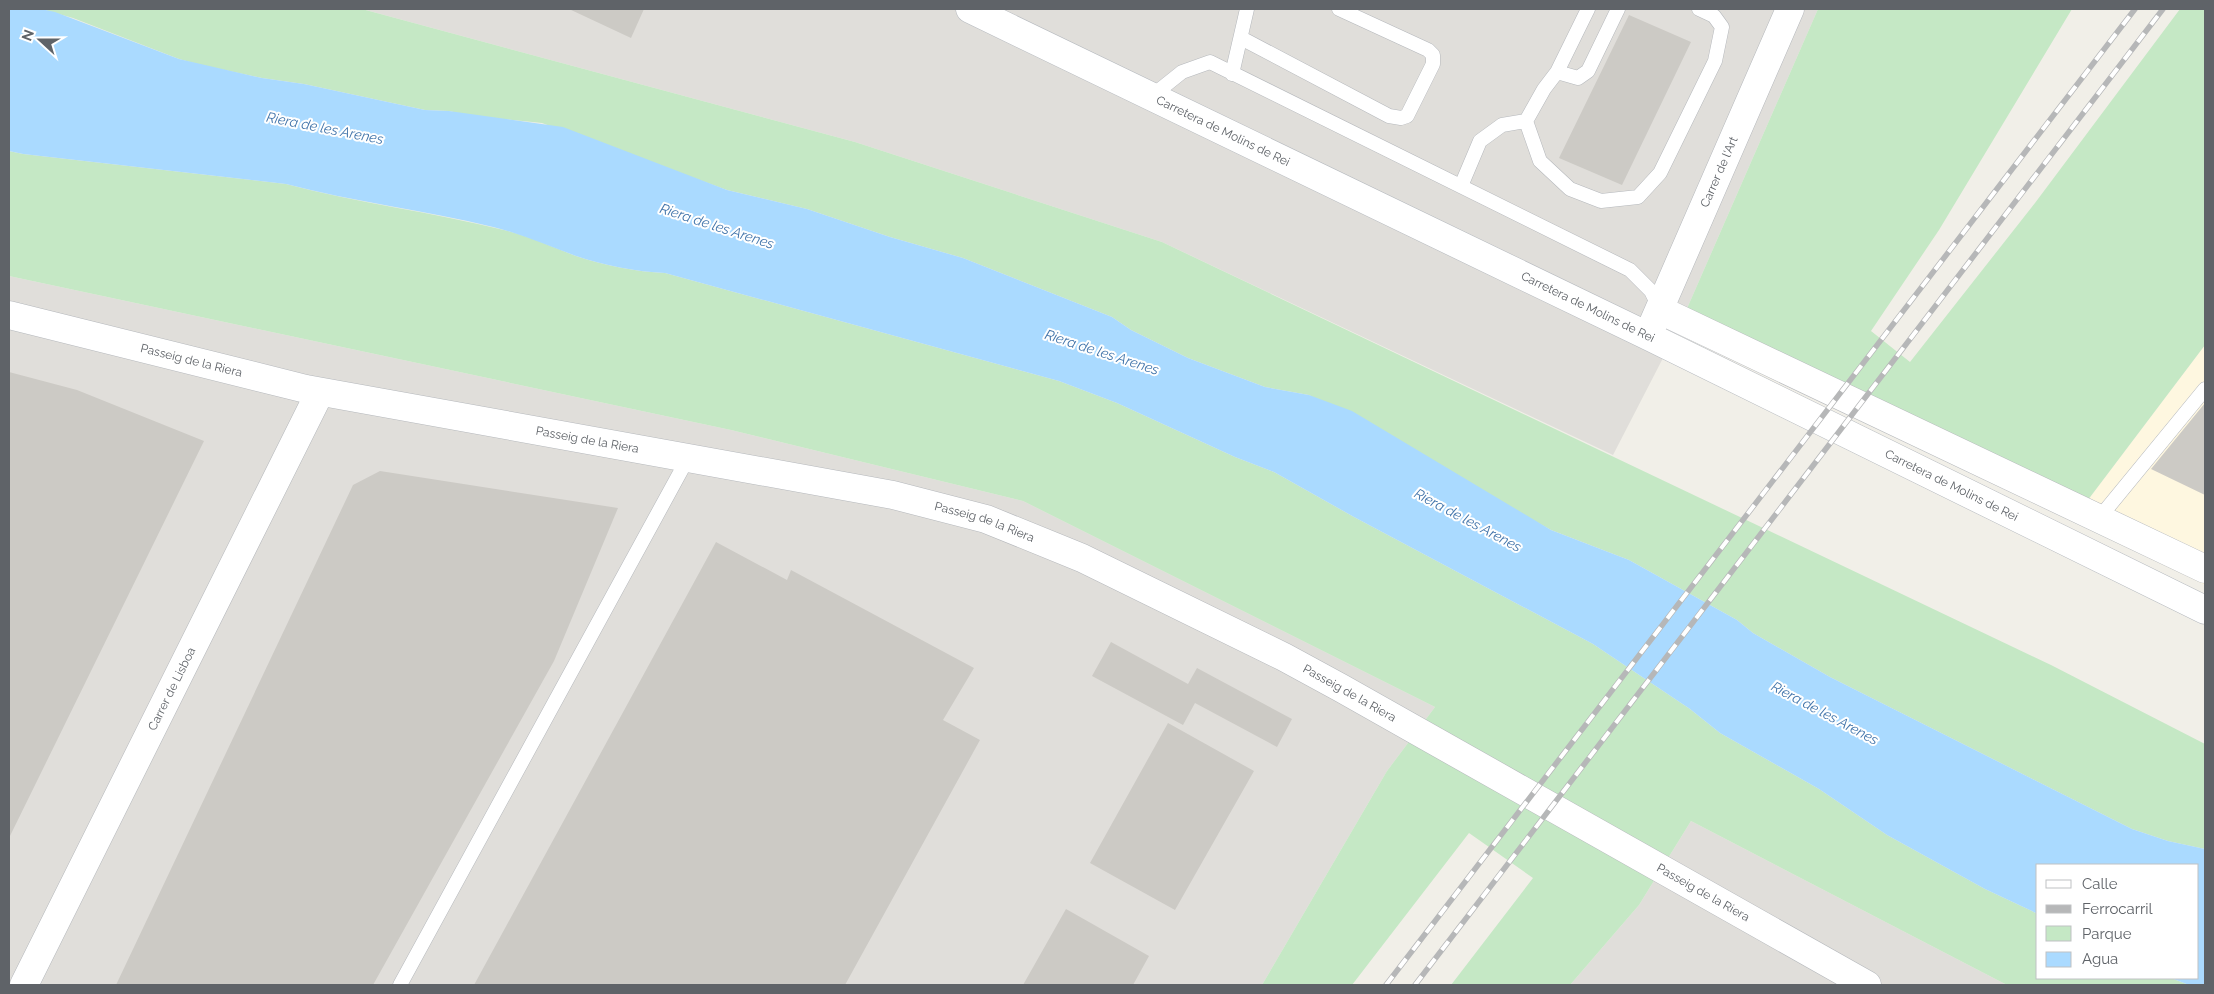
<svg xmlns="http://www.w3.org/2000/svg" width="2214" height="994" font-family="Raleway,sans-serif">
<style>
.commercial{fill:#fef7e0}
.industrial{fill:#e0deda}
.green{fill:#c5e8c5}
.water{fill:#aadaff}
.building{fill:#cccac5}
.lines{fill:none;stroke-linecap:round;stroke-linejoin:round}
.lane-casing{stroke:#b5b8bc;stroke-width:15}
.street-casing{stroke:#b5b8bc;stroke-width:29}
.secondary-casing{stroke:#b6babf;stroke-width:29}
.lane{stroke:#fff;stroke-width:14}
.street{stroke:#fff;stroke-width:28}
.secondary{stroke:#fff;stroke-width:28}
.rail-casing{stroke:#b6b7b8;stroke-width:5.5}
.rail{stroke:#fff;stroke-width:4;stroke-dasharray:11;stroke-linecap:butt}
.labels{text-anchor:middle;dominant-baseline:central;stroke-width:4;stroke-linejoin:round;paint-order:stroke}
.street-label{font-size:12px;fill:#5f6368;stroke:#fff}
.water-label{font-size:14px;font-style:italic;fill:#4174aa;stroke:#fff}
</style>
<rect width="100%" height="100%" fill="#f1efe8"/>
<!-- commercial -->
<path class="commercial" d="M 2205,345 L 2205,585 L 2072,521 Z"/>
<!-- industrial -->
<path class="industrial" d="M 362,9 L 1818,9 L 1678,329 L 1613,455 L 1162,242 L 855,142 Z
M 9,276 L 731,430 L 1023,501 L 1435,707 L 1387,771 L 1262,985 L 9,985 Z
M 1691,821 L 2007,985 L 1570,985 L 1639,905 Z"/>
<!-- green -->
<path class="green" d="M 41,9 L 362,9 L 855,142 L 1162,242 L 2051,665 L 2205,744 L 2205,849 L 2168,841 L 2132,829 L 1830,677 L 1753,633 L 1737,620 L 1629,560 L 1551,530 L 1309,395 L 1265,387 L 1188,358 L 1131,330 L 1112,317 L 963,258 L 890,237 L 807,209 L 727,190 L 542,123 L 472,116 L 449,111 L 425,110 L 304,84 L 262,78 L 201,65 L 179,59 L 73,18 Z
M 1818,9 L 2072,9 L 1939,230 L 1871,331 L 1910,362 L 2035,203 L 2180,9 L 2205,9 L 2205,345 L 2072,521 L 1678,329 Z
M 9,151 L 23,154 L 286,184 C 358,203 432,212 504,230 C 529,236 552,247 576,256 C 602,265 637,272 665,273 L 1059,381 L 1117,403 L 1235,457 L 1274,472 L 1354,517 L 1593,644 L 1690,709 L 1720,733 L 1819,789 L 1887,835 L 1985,889 L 2038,914 L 2038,978 L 2171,978 L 2189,985 L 2007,985 L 1691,821 L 1639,905 L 1570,985 L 1451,985 L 1533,878 L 1469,833 L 1352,985 L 1262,985 L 1387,771 L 1435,707 L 1023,501 L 731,430 L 9,276 Z"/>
<!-- water -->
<path class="water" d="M 9,9 L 41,9 L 55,12 L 179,59 L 262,78 L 304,84 L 425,110 L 449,111 L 563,127 L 727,190 L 807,209 L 890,237 L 963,258 L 1112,317 L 1131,330 L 1188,358 L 1265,387 L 1309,395 L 1352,411 L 1551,530 L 1629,560 L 1737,620 L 1753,633 L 1830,677 L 2132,829 L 2168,841 L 2205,849 L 2205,985 L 2189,985 L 2171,978 L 2198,978 L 2198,865 L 2038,865 L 2038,914 L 1985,889 L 1887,835 L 1819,789 L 1720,733 L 1690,709 L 1593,644 L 1354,517 L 1274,472 L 1235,457 L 1117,403 L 1059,381 L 665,273 C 637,272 602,265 576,256 C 548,246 522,234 493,227 C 425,210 354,202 286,184 L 23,154 L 9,151 Z"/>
<!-- building -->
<path class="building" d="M 569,9 L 644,9 L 631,38 Z
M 1629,15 L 1691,42 L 1622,185 L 1559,158 Z
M 9,372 L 77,390 L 204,441 L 9,838 Z
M 2205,403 L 2205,495 L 2151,469 Z
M 380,471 L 618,508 L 554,661 L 373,985 L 116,985 L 353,485 Z
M 716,542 L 787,580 L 791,570 L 974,668 L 943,720 L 980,740 L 845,985 L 474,985 Z
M 1111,642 L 1188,684 L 1197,668 L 1292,719 L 1277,747 L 1195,703 L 1183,725 L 1092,676 Z
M 1168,723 L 1254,771 L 1175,910 L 1090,863 Z
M 1066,909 L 1149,956 L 1133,985 L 1023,985 Z"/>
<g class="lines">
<!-- lane casing -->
<g class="lane-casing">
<path id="lane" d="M 1588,9 L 1557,72 L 1544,89 L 1526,121 L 1540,161 L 1570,189 L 1601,201 L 1638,197 L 1660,173 L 1715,61 L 1722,27 L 1714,16 L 1699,9
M 1241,38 L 1389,116 L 1401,118 L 1407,116 L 1433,64 L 1433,55 L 1428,50 L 1339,9
M 1557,72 L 1578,78 L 1588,71 L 1618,9
M 1232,74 L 1247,9
M 1152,96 L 1182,72 L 1210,62 L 1630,270 L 1651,291 L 1660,309
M 1461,186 L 1480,141 L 1502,125 L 1526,121
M 2100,517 L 2205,389
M 400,985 L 688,458"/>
</g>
<!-- street casing -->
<g class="street-casing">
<g id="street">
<path d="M 1660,310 L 2205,569"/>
<path id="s1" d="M 9,315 L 306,389 L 893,495 L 986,519 L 1082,558 L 1284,657 L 1341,688 L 1867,985"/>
<path id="s2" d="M 1652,326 L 1790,9"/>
<path id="s3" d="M 24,985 L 320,392"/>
</g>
</g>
<!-- secondary casing -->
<g class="secondary-casing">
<g id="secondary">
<path id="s4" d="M 970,9 L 1648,336 L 2205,610"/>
</g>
</g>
<!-- lane -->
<use href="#lane" class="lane"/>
<!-- street -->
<use href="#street" class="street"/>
<!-- secondary -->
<use href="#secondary" class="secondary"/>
<!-- rail casing -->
<g class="rail-casing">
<path id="rail" d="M 1386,985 L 2135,9
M 1415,985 L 2163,9"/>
</g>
<!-- rail -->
<use href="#rail" class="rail"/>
</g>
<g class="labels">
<!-- street labels -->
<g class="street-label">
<text stroke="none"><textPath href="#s4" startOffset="281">Carretera de Molins de Rei</textPath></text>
<text stroke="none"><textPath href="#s2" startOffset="168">Carrer de l'Art</textPath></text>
<text stroke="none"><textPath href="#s4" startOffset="686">Carretera de Molins de Rei</textPath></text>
<text stroke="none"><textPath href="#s1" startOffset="188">Passeig de la Riera</textPath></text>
<text stroke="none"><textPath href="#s1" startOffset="592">Passeig de la Riera</textPath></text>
<text stroke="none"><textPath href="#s4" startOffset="1091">Carretera de Molins de Rei</textPath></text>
<text stroke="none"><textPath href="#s1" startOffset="998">Passeig de la Riera</textPath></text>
<text stroke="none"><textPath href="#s3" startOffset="331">Carrer de Lisboa</textPath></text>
<text stroke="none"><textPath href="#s1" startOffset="1402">Passeig de la Riera</textPath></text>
<text stroke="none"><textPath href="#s1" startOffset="1808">Passeig de la Riera</textPath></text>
</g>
<!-- water labels -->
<g class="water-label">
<text transform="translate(325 128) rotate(11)">Riera de les Arenes</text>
<text transform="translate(717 226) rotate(18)">Riera de les Arenes</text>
<text transform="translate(1102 352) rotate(18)">Riera de les Arenes</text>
<text transform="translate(1468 520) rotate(28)">Riera de les Arenes</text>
<text transform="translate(1825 713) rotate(28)">Riera de les Arenes</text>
</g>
</g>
<!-- border -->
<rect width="2214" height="994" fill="none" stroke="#5f6368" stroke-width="20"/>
<!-- legend -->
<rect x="2036" y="864" width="162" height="115" fill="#ffffff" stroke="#bfc1c3"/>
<rect x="2046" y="880" width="25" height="8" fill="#ffffff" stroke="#bfc1c3"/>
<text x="2082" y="889" font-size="15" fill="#5f6368">Calle</text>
<rect x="2046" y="905" width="25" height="8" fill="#b6b7b8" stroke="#bfc1c3"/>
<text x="2082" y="914" font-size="15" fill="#5f6368">Ferrocarril</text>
<rect x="2046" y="926" width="25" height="15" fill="#c5e8c5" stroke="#bfc1c3"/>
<text x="2082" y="939" font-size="15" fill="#5f6368">Parque</text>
<rect x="2046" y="952" width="25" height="15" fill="#aadaff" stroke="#bfc1c3"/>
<text x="2082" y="964" font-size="15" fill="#5f6368">Agua</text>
<!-- north arrow -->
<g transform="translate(40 40) rotate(291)" stroke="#ffffff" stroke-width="4" paint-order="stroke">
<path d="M0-4L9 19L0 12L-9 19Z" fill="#5f6368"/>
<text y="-8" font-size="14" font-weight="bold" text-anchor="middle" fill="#5f6368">N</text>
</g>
</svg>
